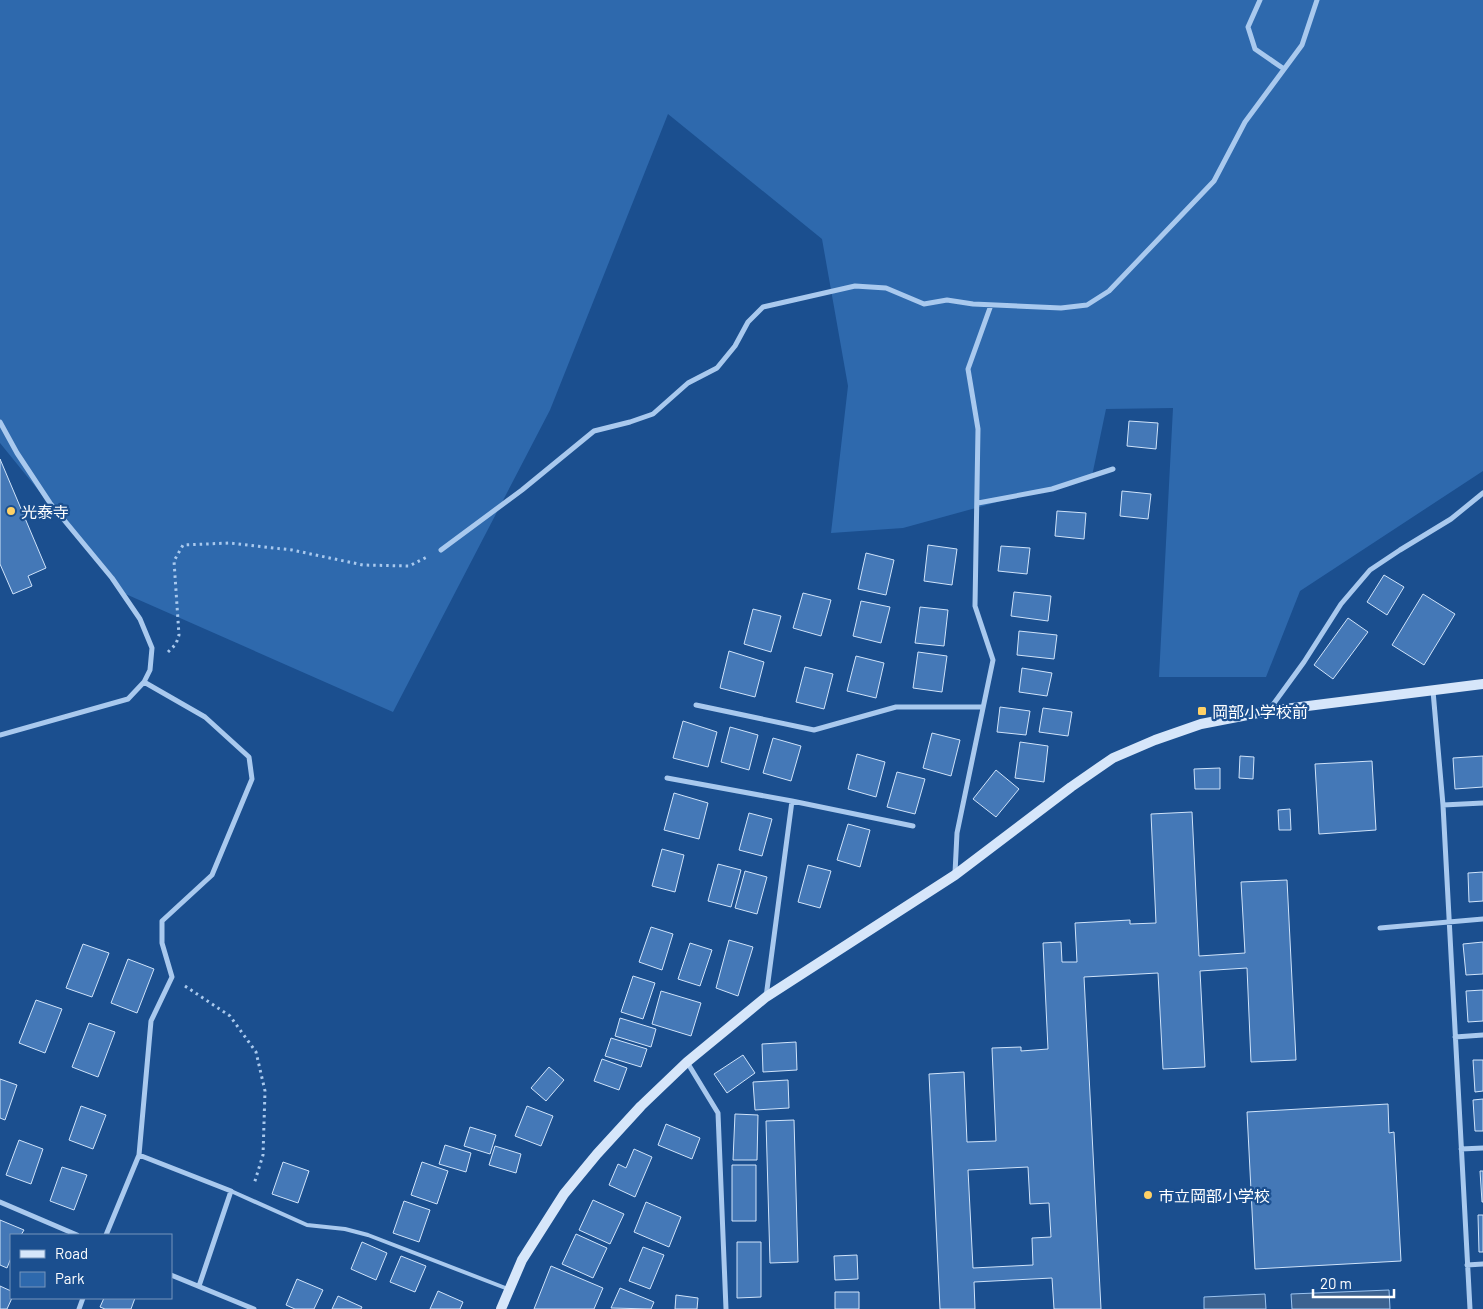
<svg xmlns="http://www.w3.org/2000/svg" width="1483" height="1309" font-family="Barlow,'Noto Sans JP',sans-serif">
<style>
.green{fill:#2e69ad}
.water{fill:#3c6290;stroke:#9cc4f0}
.building{fill:#4478b7;stroke:#cfe3fa;fill-rule:evenodd}
.lines{fill:none;stroke-linecap:round;stroke-linejoin:round}
.path{stroke:#a9c9ee;stroke-width:3;stroke-dasharray:2.5 4;stroke-linecap:butt}
.lane{stroke:#a9c9ee;stroke-width:4}
.street{stroke:#a9c9ee;stroke-width:5}
.secondary{stroke:#d6e6fa;stroke-width:10}
.poi-dot{fill:#ffd166;stroke:#1b4f8f;stroke-width:2}
.labels{text-anchor:middle;dominant-baseline:central;stroke-width:4.5;stroke-linejoin:round;paint-order:stroke}
.poi-label{font-size:16px;fill:#fff;stroke:#1b4f8f;text-anchor:start}
</style>
<rect width="100%" height="100%" fill="#1b4f8f"/>
<!-- green -->
<path class="green" d="M 0,0 L 1483,0 L 1483,471 L 1300,591 L 1266,677 L 1159,677 L 1173,408 L 1106,409 L 1092,476 L 903,528 L 831,533 L 848,386 L 822,239 L 668,114 L 550,410 L 393,712 L 121,592 L 0,443 Z"/>
<!-- water -->
<path class="water" d="M 1389,1290 L 1390,1309 L 1292,1309 L 1291,1294 Z
M 1265,1294 L 1266,1309 L 1204,1309 L 1204,1297 Z"/>
<!-- building -->
<path class="building" d="M 1129,421 L 1158,423 L 1156,449 L 1127,446 Z
M 0,459 L 46,568 L 28,576 L 32,586 L 13,594 L 0,564 Z
M 1122,491 L 1151,494 L 1148,519 L 1120,516 Z
M 1057,511 L 1086,513 L 1084,539 L 1055,536 Z
M 928,545 L 957,549 L 952,585 L 924,581 Z
M 1001,546 L 1030,548 L 1027,574 L 998,571 Z
M 866,553 L 894,560 L 886,595 L 858,589 Z
M 1384,575 L 1404,587 L 1387,615 L 1367,602 Z
M 1014,592 L 1051,596 L 1048,621 L 1011,616 Z
M 803,593 L 831,600 L 821,636 L 793,628 Z
M 1423,594 L 1455,614 L 1424,665 L 1392,645 Z
M 861,601 L 890,607 L 881,643 L 853,636 Z
M 920,607 L 948,610 L 944,646 L 915,643 Z
M 753,609 L 781,616 L 771,652 L 744,644 Z
M 1348,618 L 1368,632 L 1333,679 L 1314,665 Z
M 1019,631 L 1057,635 L 1054,659 L 1017,655 Z
M 729,651 L 764,662 L 755,697 L 720,688 Z
M 918,652 L 947,656 L 942,692 L 913,688 Z
M 856,656 L 884,663 L 876,698 L 847,691 Z
M 805,667 L 833,674 L 824,709 L 796,702 Z
M 1022,668 L 1052,673 L 1047,696 L 1019,692 Z
M 1000,707 L 1030,711 L 1026,735 L 997,732 Z
M 1043,708 L 1072,712 L 1068,736 L 1039,732 Z
M 683,721 L 717,732 L 708,767 L 673,758 Z
M 730,727 L 758,735 L 749,770 L 721,762 Z
M 932,733 L 960,740 L 951,776 L 923,768 Z
M 773,738 L 801,746 L 791,781 L 763,773 Z
M 1020,742 L 1048,746 L 1044,782 L 1015,778 Z
M 857,754 L 885,762 L 876,797 L 848,789 Z
M 1240,756 L 1254,757 L 1253,779 L 1239,778 Z
M 1483,756 L 1483,787 L 1455,789 L 1453,758 Z
M 1372,761 L 1376,830 L 1319,834 L 1315,764 Z
M 1220,768 L 1220,789 L 1195,789 L 1194,769 Z
M 996,770 L 1019,789 L 996,817 L 973,799 Z
M 897,772 L 925,779 L 915,814 L 887,807 Z
M 674,793 L 708,803 L 699,839 L 664,830 Z
M 1290,809 L 1291,830 L 1279,830 L 1278,810 Z
M 1192,812 L 1199,956 L 1245,953 L 1241,882 L 1287,880 L 1296,1060 L 1251,1062 L 1247,968 L 1200,971 L 1205,1067 L 1163,1069 L 1158,973 L 1084,977 L 1101,1309 L 1054,1309 L 1052,1278 L 974,1282 L 975,1309 L 940,1309 L 929,1074 L 964,1072 L 967,1142 L 996,1141 L 992,1048 L 1021,1047 L 1021,1051 L 1048,1049 L 1043,943 L 1061,942 L 1062,962 L 1077,962 L 1075,923 L 1130,920 L 1130,924 L 1156,923 L 1151,814 ZM 1028,1167 L 1030,1204 L 1049,1203 L 1051,1237 L 1032,1238 L 1033,1265 L 973,1268 L 968,1170 Z
M 749,813 L 772,819 L 762,856 L 739,850 Z
M 848,824 L 870,830 L 860,867 L 837,860 Z
M 662,849 L 684,855 L 675,892 L 652,886 Z
M 718,864 L 741,870 L 731,907 L 708,901 Z
M 808,865 L 831,871 L 820,908 L 798,902 Z
M 745,871 L 767,877 L 757,914 L 735,908 Z
M 1483,872 L 1483,901 L 1469,902 L 1468,873 Z
M 651,927 L 673,934 L 662,970 L 639,962 Z
M 729,940 L 753,947 L 738,996 L 716,988 Z
M 1483,942 L 1483,974 L 1466,975 L 1463,944 Z
M 690,943 L 712,950 L 700,986 L 678,979 Z
M 83,944 L 109,953 L 92,997 L 66,988 Z
M 128,959 L 154,969 L 137,1013 L 111,1003 Z
M 633,976 L 655,983 L 643,1019 L 621,1012 Z
M 1483,990 L 1483,1021 L 1468,1022 L 1466,991 Z
M 661,991 L 701,1003 L 691,1036 L 652,1024 Z
M 36,1000 L 62,1009 L 45,1053 L 19,1043 Z
M 620,1018 L 656,1029 L 651,1047 L 615,1036 Z
M 89,1023 L 115,1032 L 98,1077 L 72,1067 Z
M 611,1038 L 647,1049 L 641,1067 L 605,1056 Z
M 796,1042 L 797,1070 L 763,1072 L 762,1044 Z
M 743,1055 L 755,1073 L 727,1093 L 714,1074 Z
M 602,1059 L 627,1068 L 619,1090 L 594,1081 Z
M 1473,1060 L 1483,1060 L 1483,1091 L 1475,1092 Z
M 549,1067 L 564,1080 L 546,1101 L 531,1088 Z
M 0,1079 L 17,1085 L 5,1120 L 0,1118 Z
M 788,1080 L 789,1108 L 755,1110 L 753,1082 Z
M 1483,1099 L 1483,1131 L 1475,1131 L 1473,1100 Z
M 1388,1104 L 1389,1133 L 1394,1132 L 1401,1261 L 1255,1269 L 1247,1112 Z
M 81,1106 L 106,1115 L 93,1149 L 69,1140 Z
M 527,1106 L 553,1116 L 541,1146 L 515,1136 Z
M 735,1114 L 758,1115 L 757,1160 L 733,1160 Z
M 794,1120 L 798,1262 L 770,1263 L 766,1121 Z
M 666,1124 L 700,1138 L 692,1159 L 658,1145 Z
M 470,1127 L 496,1135 L 490,1154 L 464,1146 Z
M 19,1140 L 43,1149 L 31,1184 L 6,1175 Z
M 445,1145 L 471,1153 L 466,1172 L 439,1164 Z
M 495,1146 L 521,1154 L 516,1173 L 489,1165 Z
M 634,1149 L 652,1157 L 635,1197 L 609,1185 L 618,1164 L 626,1168 Z
M 283,1162 L 309,1171 L 298,1203 L 272,1194 Z
M 422,1162 L 448,1171 L 437,1204 L 411,1195 Z
M 732,1165 L 756,1165 L 756,1221 L 732,1221 Z
M 62,1167 L 87,1175 L 74,1210 L 50,1201 Z
M 1480,1171 L 1483,1171 L 1483,1202 L 1482,1202 Z
M 593,1200 L 624,1214 L 610,1244 L 579,1230 Z
M 404,1201 L 430,1210 L 419,1242 L 393,1233 Z
M 646,1202 L 681,1217 L 669,1247 L 634,1232 Z
M 1478,1215 L 1483,1215 L 1483,1252 L 1479,1252 Z
M 0,1220 L 24,1230 L 21,1235 L 11,1235 L 11,1258 L 7,1268 L 0,1265 Z
M 576,1234 L 607,1248 L 593,1278 L 562,1264 Z
M 362,1242 L 387,1253 L 376,1280 L 351,1269 Z
M 737,1242 L 761,1242 L 761,1297 L 737,1298 Z
M 643,1247 L 664,1255 L 650,1289 L 629,1281 Z
M 857,1255 L 858,1279 L 835,1280 L 834,1256 Z
M 401,1256 L 426,1266 L 415,1292 L 390,1282 Z
M 551,1266 L 603,1288 L 594,1309 L 534,1309 Z
M 297,1279 L 323,1290 L 314,1309 L 295,1309 L 286,1305 Z
M 0,1286 L 11,1291 L 12,1298 L 7,1309 L 0,1309 Z
M 620,1288 L 654,1302 L 651,1309 L 611,1308 Z
M 438,1291 L 463,1302 L 460,1309 L 430,1309 Z
M 835,1292 L 859,1292 L 859,1309 L 835,1309 Z
M 676,1295 L 698,1298 L 697,1309 L 675,1309 Z
M 338,1296 L 362,1307 L 361,1309 L 332,1309 Z
M 104,1298 L 135,1298 L 131,1309 L 105,1309 L 100,1307 Z"/>
<g class="lines">
<!-- path -->
<path class="path" d="M 168,652 L 176,644 L 179,635 L 174,561 L 183,545 L 229,543 L 292,550 L 363,565 L 409,566 L 427,557
M 185,986 L 230,1016 L 256,1052 L 265,1091 L 263,1155 L 254,1184"/>
<!-- lane -->
<path class="lane" d="M 231,1191 L 307,1225 L 345,1229 L 368,1235 L 508,1289"/>
<!-- street -->
<path class="street" d="M 1260,0 L 1248,27 L 1255,49 L 1284,69
M 0,422 L 17,453 L 50,503 L 112,578 L 140,619 L 152,648 L 150,670 L 144,682 L 128,699 L 0,735
M 978,503 L 1052,489 L 1113,469
M 441,550 L 522,490 L 594,431 L 630,422 L 653,414 L 688,383 L 717,368 L 735,346 L 748,322 L 763,307 L 855,286 L 886,288 L 924,304 L 947,300 L 973,304 L 1061,308 L 1087,305 L 1109,291 L 1214,181 L 1245,122 L 1302,45 L 1317,0
M 1433,691 L 1443,805 L 1470,1309
M 696,705 L 814,730 L 896,707 L 982,707
M 1269,710 L 1304,662 L 1341,604 L 1370,570 L 1400,550 L 1451,519 L 1483,493
M 667,778 L 792,801 L 913,826
M 1443,805 L 1483,803
M 955,873 L 957,833 L 993,660 L 975,606 L 978,429 L 968,369 L 991,305
M 1380,928 L 1483,919
M 766,997 L 792,801
M 1455,1037 L 1483,1035
M 687,1062 L 718,1113 L 726,1309
M 1461,1149 L 1483,1148
M 139,1155 L 231,1191 L 199,1286
M 0,1202 L 77,1235
M 106,1235 L 139,1155 L 151,1021 L 172,977 L 162,943 L 162,921 L 212,875 L 252,779 L 249,757 L 205,717 L 144,682
M 1467,1265 L 1483,1264
M 171,1275 L 254,1309
M 79,1309 L 83,1298"/>
<!-- secondary -->
<path class="secondary" d="M 501,1309 L 522,1260 L 564,1194 L 597,1154 L 641,1106 L 687,1062 L 766,997 L 955,875 L 1071,787 L 1113,758 L 1155,740 L 1201,724 L 1268,711 L 1483,684"/>
</g>
<!-- markers -->
<g class="poi-dot">
<circle cx="11" cy="511" r="5"/>
<rect x="1197" y="706" width="10" height="10" rx="2.5"/>
<circle cx="1148" cy="1195" r="5"/>
</g>
<g class="labels">
<!-- poi labels -->
<g class="poi-label">
<text x="21" y="511">光泰寺</text>
<text x="1212" y="711">岡部小学校前</text>
<text x="1158" y="1195">市立岡部小学校</text>
</g>
</g>
<!-- legend -->
<rect x="10" y="1234" width="162" height="65" fill="#1b4f8f" stroke="#7695bc"/>
<rect x="20" y="1250" width="25" height="8" fill="#d6e6fa" stroke="#7695bc"/>
<text x="55" y="1259" font-size="15" fill="#ffffff">Road</text>
<rect x="20" y="1272" width="25" height="15" fill="#2e69ad" stroke="#7695bc"/>
<text x="55" y="1284" font-size="15" fill="#ffffff">Park</text>
<!-- scale -->
<path d="M1313 1289v8h81v-8" fill="none" stroke="#ffffff" stroke-width="2.5"/>
<text x="1320" y="1289" font-size="15" fill="#ffffff" stroke="#1b4f8f" stroke-width="4" paint-order="stroke">20 m</text>
</svg>
